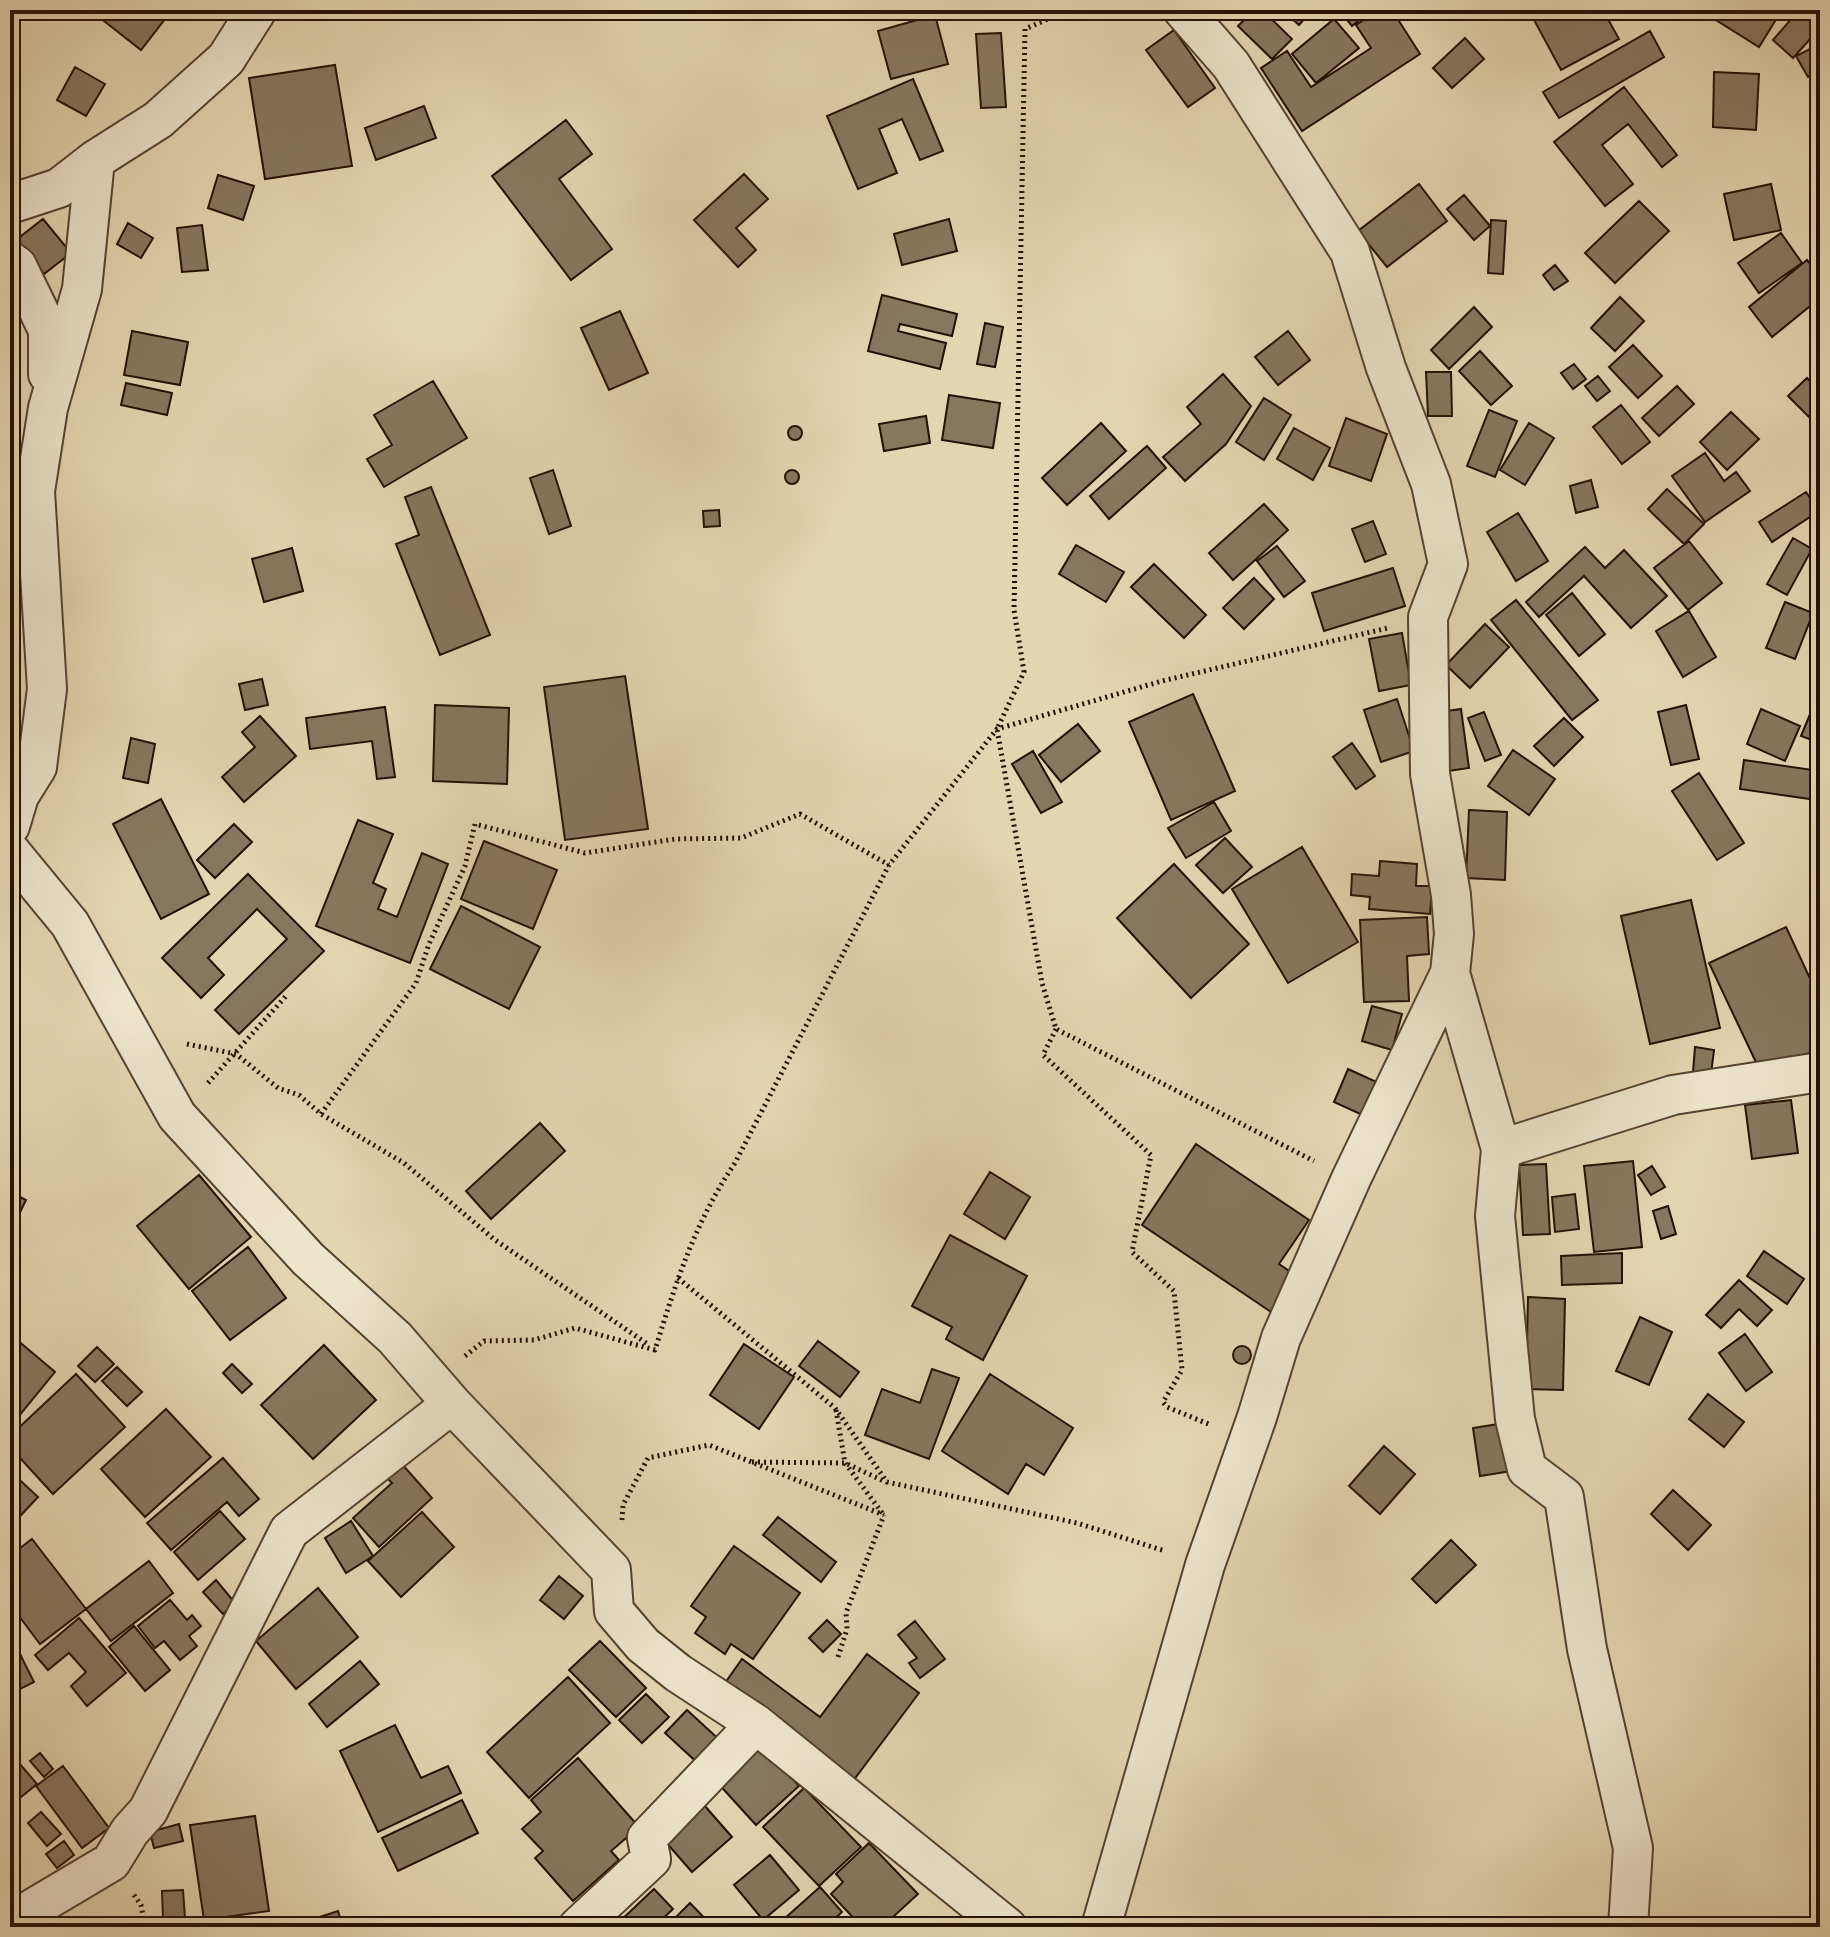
<svg xmlns="http://www.w3.org/2000/svg" width="1830" height="1937" font-family="'IM FELL DW Pica',serif">
<style>
.building{fill:#87775e;stroke:#241105;stroke-width:2}
.lines{fill:none;stroke-linecap:round;stroke-linejoin:round}
.minor-casing{stroke:#544230;stroke-width:42}
.path{stroke:#241105;stroke-width:5;stroke-dasharray:2 4;stroke-linecap:butt}
.minor{stroke:#ede4cc;stroke-width:38}
</style>
<rect width="100%" height="100%" fill="#e3d5b0"/>
<filter id="stains"><feTurbulence type="fractalNoise" baseFrequency=".0025" numOctaves="4"/><feColorMatrix values="0 0 0 0 .2 0 0 0 0 .09 0 0 0 0 .02 0 0 0 .5 -.17"/></filter>
<radialGradient id="worn" r=".72"><stop offset=".6" stop-color="#630" stop-opacity="0"/><stop offset="1" stop-color="#630" stop-opacity=".3"/></radialGradient>
<!-- building -->
<path class="building" d="M 90,10 L 172,10 L 141,50 Z
M 1254,10 L 1262,10 L 1292,39 L 1272,59 L 1238,26 Z
M 1282,10 L 1312,10 L 1299,25 Z
M 1339,10 L 1371,10 L 1352,26 Z
M 1379,10 L 1392,10 L 1420,54 L 1302,131 L 1261,68 L 1287,51 L 1311,87 L 1371,48 L 1356,25 Z
M 1549,10 L 1603,10 L 1619,39 L 1561,70 L 1533,18 Z
M 1700,10 L 1782,10 L 1759,47 Z
M 1799,10 L 1820,10 L 1820,28 L 1793,58 L 1773,40 Z
M 935,15 L 948,64 L 891,79 L 878,31 Z
M 1334,19 L 1359,48 L 1316,83 L 1292,54 Z
M 1174,30 L 1215,88 L 1188,107 L 1146,50 Z
M 1650,31 L 1664,57 L 1559,118 L 1543,92 Z
M 1001,33 L 1006,107 L 981,108 L 976,34 Z
M 1465,38 L 1484,59 L 1452,88 L 1433,68 Z
M 1820,44 L 1820,71 L 1808,77 L 1796,56 Z
M 335,65 L 352,166 L 265,179 L 249,78 Z
M 75,67 L 105,84 L 86,116 L 57,100 Z
M 1714,72 L 1759,74 L 1756,130 L 1713,127 Z
M 913,79 L 943,151 L 920,160 L 902,119 L 879,129 L 897,173 L 858,189 L 827,116 Z
M 1624,87 L 1677,155 L 1662,167 L 1628,124 L 1602,145 L 1633,184 L 1605,206 L 1554,142 Z
M 424,106 L 436,138 L 376,160 L 365,128 Z
M 566,120 L 592,154 L 559,179 L 612,249 L 571,280 L 492,176 Z
M 744,174 L 768,199 L 736,228 L 756,250 L 738,267 L 694,220 Z
M 218,175 L 254,186 L 243,220 L 208,208 Z
M 1419,184 L 1447,221 L 1387,267 L 1358,231 Z
M 1771,184 L 1781,230 L 1734,240 L 1724,194 Z
M 1464,195 L 1490,226 L 1474,240 L 1447,209 Z
M 1639,201 L 1669,231 L 1615,283 L 1585,253 Z
M 43,219 L 71,253 L 44,274 L 16,240 Z
M 949,219 L 957,251 L 902,265 L 894,234 Z
M 1491,220 L 1506,221 L 1503,274 L 1488,273 Z
M 128,223 L 153,238 L 141,258 L 117,244 Z
M 202,225 L 208,270 L 182,272 L 177,228 Z
M 1781,233 L 1802,263 L 1759,293 L 1738,263 Z
M 1807,260 L 1820,276 L 1820,298 L 1772,337 L 1749,307 Z
M 1555,265 L 1568,281 L 1554,290 L 1543,275 Z
M 882,295 L 957,314 L 952,336 L 900,324 L 898,331 L 946,343 L 940,369 L 868,351 Z
M 1620,297 L 1644,321 L 1615,351 L 1591,328 Z
M 1474,307 L 1492,327 L 1449,369 L 1431,350 Z
M 620,311 L 648,373 L 609,390 L 581,328 Z
M 985,323 L 1003,327 L 995,367 L 977,364 Z
M 132,331 L 188,342 L 180,385 L 124,375 Z
M 1288,331 L 1310,360 L 1278,385 L 1255,357 Z
M 1633,345 L 1662,376 L 1638,398 L 1609,367 Z
M 1480,351 L 1512,386 L 1491,405 L 1459,371 Z
M 1574,364 L 1586,379 L 1573,389 L 1561,373 Z
M 1426,372 L 1451,372 L 1452,416 L 1428,416 Z
M 1223,374 L 1251,406 L 1226,444 L 1185,481 L 1163,457 L 1201,424 L 1187,407 Z
M 1598,376 L 1610,391 L 1597,401 L 1585,386 Z
M 1807,378 L 1820,392 L 1820,428 L 1788,396 Z
M 433,381 L 467,438 L 384,487 L 367,459 L 392,445 L 374,415 Z
M 126,383 L 172,393 L 167,415 L 121,405 Z
M 1677,386 L 1694,404 L 1659,436 L 1642,418 Z
M 949,395 L 1000,403 L 993,448 L 942,440 Z
M 1264,398 L 1291,415 L 1264,460 L 1236,442 Z
M 1621,405 L 1650,442 L 1622,464 L 1593,427 Z
M 1489,410 L 1517,421 L 1495,477 L 1467,466 Z
M 1731,412 L 1759,439 L 1727,470 L 1700,442 Z
M 926,416 L 930,443 L 884,451 L 879,424 Z
M 1346,418 L 1387,434 L 1371,481 L 1329,466 Z
M 1101,423 L 1126,451 L 1067,505 L 1042,478 Z
M 1529,423 L 1554,438 L 1525,485 L 1500,470 Z
M788 433a7 7 0 1 1 14 0a7 7 0 1 1-14 0Z
M 1294,428 L 1330,448 L 1313,480 L 1277,459 Z
M 1147,446 L 1166,468 L 1109,519 L 1090,496 Z
M 1705,453 L 1724,481 L 1736,472 L 1750,491 L 1705,522 L 1672,476 Z
M785 477a7 7 0 1 1 14 0a7 7 0 1 1-14 0Z
M 553,470 L 571,526 L 549,534 L 530,478 Z
M 1591,480 L 1598,507 L 1576,513 L 1570,486 Z
M 431,487 L 490,635 L 440,655 L 396,544 L 419,535 L 405,497 Z
M 1667,489 L 1704,524 L 1684,544 L 1648,509 Z
M 1806,492 L 1819,511 L 1772,542 L 1759,522 Z
M 1264,504 L 1288,530 L 1233,580 L 1209,553 Z
M 719,510 L 720,526 L 704,527 L 703,511 Z
M 1518,513 L 1548,561 L 1516,581 L 1487,532 Z
M 1373,521 L 1386,554 L 1365,562 L 1352,529 Z
M 1793,538 L 1812,549 L 1787,595 L 1767,584 Z
M 1689,541 L 1722,583 L 1688,610 L 1654,568 Z
M 1076,545 L 1124,572 L 1106,602 L 1059,574 Z
M 1277,546 L 1305,581 L 1284,597 L 1257,561 Z
M 1585,547 L 1605,568 L 1624,550 L 1667,596 L 1631,628 L 1584,576 L 1539,617 L 1526,602 Z
M 292,548 L 303,591 L 264,602 L 252,559 Z
M 1154,564 L 1206,615 L 1184,638 L 1131,587 Z
M 1393,568 L 1405,606 L 1324,631 L 1312,593 Z
M 1254,578 L 1274,599 L 1244,629 L 1223,608 Z
M 1572,593 L 1605,634 L 1579,656 L 1546,615 Z
M 1516,600 L 1598,700 L 1572,720 L 1491,620 Z
M 1785,602 L 1813,613 L 1795,659 L 1766,648 Z
M 1689,611 L 1716,657 L 1683,677 L 1656,631 Z
M 1485,624 L 1509,647 L 1470,688 L 1446,665 Z
M 1402,633 L 1411,685 L 1379,691 L 1369,639 Z
M 625,676 L 648,829 L 565,840 L 544,687 Z
M 262,679 L 268,705 L 245,710 L 239,684 Z
M 1820,690 L 1820,743 L 1801,736 Z
M 1193,694 L 1235,791 L 1171,820 L 1129,722 Z
M 1397,699 L 1414,751 L 1381,762 L 1364,710 Z
M 435,705 L 509,708 L 507,784 L 433,781 Z
M 1686,705 L 1699,759 L 1671,765 L 1658,712 Z
M 385,707 L 395,777 L 377,779 L 372,741 L 310,749 L 306,718 Z
M 1461,709 L 1469,768 L 1441,772 L 1432,713 Z
M 1761,709 L 1800,726 L 1785,761 L 1747,744 Z
M 1484,712 L 1501,755 L 1485,761 L 1468,718 Z
M 260,716 L 296,756 L 244,802 L 222,777 L 255,747 L 242,732 Z
M 1564,718 L 1583,737 L 1554,766 L 1534,746 Z
M 1078,724 L 1100,751 L 1061,782 L 1039,755 Z
M 131,738 L 155,744 L 148,783 L 123,778 Z
M 1352,743 L 1375,776 L 1356,789 L 1333,757 Z
M 1513,750 L 1555,779 L 1529,815 L 1488,786 Z
M 1033,751 L 1062,802 L 1041,813 L 1012,764 Z
M 1744,760 L 1813,770 L 1810,799 L 1740,789 Z
M 1699,773 L 1744,843 L 1717,860 L 1672,791 Z
M 161,799 L 209,894 L 161,919 L 113,824 Z
M 1214,802 L 1231,831 L 1186,858 L 1168,828 Z
M 1469,810 L 1507,812 L 1505,880 L 1466,878 Z
M 358,820 L 393,834 L 373,883 L 386,889 L 378,909 L 397,917 L 422,853 L 448,864 L 410,963 L 316,926 Z
M 234,824 L 252,842 L 215,878 L 197,860 Z
M 1225,838 L 1252,867 L 1223,893 L 1196,865 Z
M 484,841 L 557,870 L 533,929 L 461,899 Z
M 1302,847 L 1358,942 L 1288,983 L 1232,889 Z
M 1380,861 L 1417,864 L 1416,886 L 1432,886 L 1430,914 L 1369,909 L 1370,897 L 1351,895 L 1352,874 L 1379,876 Z
M 1174,864 L 1249,944 L 1191,998 L 1117,918 Z
M 248,874 L 324,951 L 239,1034 L 215,1010 L 287,939 L 257,909 L 208,958 L 224,975 L 201,998 L 162,958 Z
M 1691,900 L 1720,1028 L 1650,1044 L 1621,916 Z
M 461,906 L 540,947 L 509,1009 L 430,969 Z
M 1427,917 L 1429,954 L 1407,956 L 1409,1001 L 1364,1002 L 1360,920 Z
M 1786,927 L 1820,1000 L 1820,1048 L 1762,1075 L 1709,963 Z
M 1372,1006 L 1402,1014 L 1392,1050 L 1362,1041 Z
M 1695,1047 L 1714,1050 L 1711,1074 L 1693,1072 Z
M 1348,1069 L 1383,1085 L 1369,1118 L 1334,1102 Z
M 1791,1100 L 1798,1153 L 1752,1159 L 1745,1105 Z
M 540,1123 L 565,1151 L 491,1219 L 466,1191 Z
M 1196,1144 L 1309,1220 L 1279,1264 L 1298,1277 L 1274,1314 L 1142,1225 Z
M 1633,1161 L 1642,1247 L 1594,1252 L 1584,1166 Z
M 1546,1164 L 1550,1234 L 1523,1235 L 1519,1165 Z
M 1652,1166 L 1665,1187 L 1651,1195 L 1638,1175 Z
M 990,1172 L 1030,1197 L 1005,1239 L 964,1214 Z
M 199,1175 L 251,1237 L 189,1289 L 137,1226 Z
M 10,1192 L 26,1200 L 10,1233 Z
M 1575,1194 L 1579,1229 L 1555,1232 L 1552,1197 Z
M 1668,1206 L 1676,1234 L 1661,1239 L 1653,1211 Z
M 950,1235 L 1027,1276 L 983,1360 L 946,1339 L 952,1327 L 912,1306 Z
M 248,1247 L 286,1298 L 230,1340 L 192,1291 Z
M 1764,1251 L 1804,1279 L 1787,1304 L 1747,1276 Z
M 1622,1253 L 1622,1283 L 1562,1285 L 1561,1256 Z
M 1739,1280 L 1772,1310 L 1757,1326 L 1739,1309 L 1721,1328 L 1706,1315 Z
M 1528,1297 L 1565,1299 L 1563,1390 L 1526,1389 Z
M 1640,1317 L 1672,1332 L 1649,1385 L 1616,1371 Z
M 10,1334 L 55,1372 L 10,1427 Z
M 1745,1334 L 1772,1372 L 1746,1391 L 1719,1353 Z
M 818,1341 L 859,1372 L 840,1397 L 799,1366 Z
M 744,1344 L 794,1377 L 759,1429 L 710,1395 Z
M 324,1345 L 376,1400 L 313,1459 L 261,1405 Z
M1233 1355a9 9 0 1 1 18 0a9 9 0 1 1-18 0Z
M 97,1347 L 114,1364 L 95,1382 L 78,1366 Z
M 232,1364 L 252,1384 L 242,1393 L 223,1373 Z
M 117,1367 L 142,1392 L 127,1406 L 102,1381 Z
M 932,1369 L 959,1378 L 929,1459 L 865,1435 L 882,1389 L 920,1403 Z
M 76,1374 L 125,1427 L 53,1494 L 10,1447 L 10,1436 Z
M 990,1374 L 1073,1428 L 1044,1475 L 1026,1464 L 1008,1494 L 942,1451 Z
M 1708,1394 L 1744,1422 L 1724,1447 L 1689,1419 Z
M 166,1409 L 211,1457 L 145,1517 L 101,1469 Z
M 1505,1423 L 1512,1471 L 1480,1476 L 1473,1428 Z
M 1384,1446 L 1415,1474 L 1380,1514 L 1349,1486 Z
M 223,1458 L 259,1499 L 239,1516 L 227,1502 L 171,1550 L 147,1523 Z
M 401,1463 L 432,1498 L 379,1547 L 353,1518 L 392,1483 L 386,1477 Z
M 10,1471 L 38,1497 L 10,1527 Z
M 1673,1490 L 1711,1525 L 1688,1550 L 1651,1514 Z
M 220,1511 L 245,1539 L 198,1580 L 174,1552 Z
M 422,1512 L 454,1547 L 401,1597 L 368,1561 Z
M 778,1517 L 836,1562 L 821,1582 L 763,1535 Z
M 351,1521 L 373,1556 L 346,1573 L 325,1538 Z
M 32,1539 L 86,1609 L 40,1644 L 10,1604 L 10,1556 Z
M 1451,1540 L 1476,1565 L 1436,1603 L 1412,1579 Z
M 734,1546 L 800,1593 L 753,1659 L 731,1644 L 725,1654 L 695,1633 L 706,1617 L 691,1606 Z
M 149,1561 L 173,1593 L 111,1641 L 86,1609 Z
M 559,1576 L 583,1596 L 564,1619 L 540,1600 Z
M 216,1580 L 235,1603 L 223,1614 L 203,1592 Z
M 318,1588 L 358,1637 L 296,1689 L 256,1641 Z
M 170,1600 L 187,1620 L 192,1615 L 201,1626 L 189,1636 L 197,1646 L 180,1660 L 164,1641 L 155,1648 L 138,1626 Z
M 79,1618 L 126,1673 L 87,1706 L 71,1686 L 86,1672 L 69,1653 L 48,1670 L 35,1655 Z
M 827,1620 L 841,1634 L 823,1652 L 809,1638 Z
M 915,1621 L 945,1659 L 920,1678 L 909,1663 L 917,1658 L 898,1635 Z
M 134,1626 L 170,1670 L 145,1691 L 109,1647 Z
M 13,1640 L 34,1682 L 10,1694 L 10,1642 Z
M 600,1641 L 646,1688 L 616,1717 L 569,1670 Z
M 867,1654 L 919,1693 L 853,1781 L 725,1683 L 742,1659 L 820,1717 Z
M 360,1661 L 379,1684 L 327,1727 L 309,1704 Z
M 568,1677 L 610,1723 L 529,1798 L 487,1752 Z
M 646,1694 L 669,1717 L 642,1743 L 619,1720 Z
M 687,1710 L 724,1744 L 702,1767 L 665,1733 Z
M 395,1725 L 421,1778 L 448,1766 L 461,1793 L 378,1832 L 340,1751 Z
M 758,1741 L 799,1786 L 756,1825 L 715,1780 Z
M 40,1753 L 53,1769 L 44,1777 L 30,1761 Z
M 578,1758 L 639,1827 L 611,1851 L 619,1860 L 573,1901 L 535,1858 L 543,1851 L 522,1829 L 541,1812 L 531,1800 Z
M 19,1763 L 37,1784 L 15,1802 L 10,1797 L 10,1770 Z
M 63,1766 L 109,1828 L 82,1848 L 36,1786 Z
M 804,1788 L 861,1847 L 819,1886 L 763,1827 Z
M 462,1800 L 478,1833 L 398,1871 L 382,1838 Z
M 704,1805 L 732,1837 L 692,1872 L 664,1840 Z
M 41,1812 L 61,1834 L 47,1846 L 28,1823 Z
M 255,1816 L 269,1911 L 204,1920 L 190,1825 Z
M 179,1824 L 183,1841 L 154,1848 L 150,1832 Z
M 64,1841 L 74,1855 L 57,1868 L 46,1854 Z
M 869,1843 L 918,1894 L 882,1927 L 862,1927 L 831,1894 L 843,1882 L 836,1874 Z
M 770,1855 L 799,1890 L 763,1920 L 734,1885 Z
M 820,1887 L 842,1912 L 826,1927 L 775,1927 Z
M 654,1889 L 673,1909 L 654,1927 L 622,1927 L 618,1923 Z
M 183,1890 L 185,1918 L 163,1919 L 162,1891 Z
M 690,1903 L 713,1927 L 668,1925 Z
M 338,1911 L 343,1927 L 289,1927 Z"/>
<g class="lines">
<!-- minor casing -->
<g class="minor-casing">
<path id="minor" d="M 1183,10 L 1231,65 L 1350,252 L 1386,368 L 1431,484 L 1448,564 L 1428,617 L 1430,774 L 1451,895 L 1454,934 L 1450,973 L 1501,1149 L 1495,1216 L 1515,1419 L 1527,1469 L 1564,1497 L 1587,1649 L 1633,1848 L 1628,1927
M 10,204 L 59,188 L 95,160
M 10,261 L 17,266 L 48,330 L 48,374
M 10,826 L 19,796 L 37,767 L 47,689 L 35,491 L 48,408 L 82,289 L 95,160 L 158,120 L 226,59 L 257,10
M 10,851 L 70,924 L 177,1116 L 308,1259 L 395,1338 L 452,1404 L 611,1570 L 614,1611 L 643,1645 L 678,1673 L 756,1724 L 1007,1927
M 1501,1149 L 1673,1095 L 1820,1072
M 10,1922 L 111,1862 L 130,1831 L 148,1811 L 289,1531 L 452,1404
M 578,1927 L 651,1859 L 647,1838 L 756,1724
M 1101,1927 L 1205,1565 L 1257,1417 L 1281,1338 L 1351,1179 L 1450,973"/>
</g>
<!-- path -->
<path class="path" d="M 1069,10 L 1025,29 L 1014,610 L 1024,672 L 997,729 L 1042,983 L 1056,1029 L 1314,1161
M 1056,1029 L 1043,1055 L 1151,1155 L 1132,1252 L 1174,1291 L 1182,1370 L 1163,1402 L 1167,1407 L 1211,1425
M 187,1044 L 236,1054 L 278,1088 L 299,1095 L 321,1114 L 404,1163 L 495,1240 L 649,1345
M 208,1083 L 287,995
M 321,1114 L 416,983 L 429,944 L 465,866 L 475,824 L 585,853 L 675,839 L 741,838 L 800,814 L 889,865
M 678,1278 L 835,1408 L 887,1482 L 1077,1523 L 1165,1551
M 465,1356 L 484,1341 L 534,1340 L 575,1328 L 655,1350 C 676,1282 695,1222 735,1163 L 889,865 L 997,729 L 1162,681 L 1388,628
M 836,1410 L 845,1463 L 883,1514
M 752,1462 L 845,1463 L 886,1482
M 622,1520 L 623,1505 L 648,1458 L 709,1445 L 884,1515
M 838,1657 L 847,1629 L 846,1613 L 884,1515
M 134,1895 L 141,1905 L 145,1927"/>
<!-- minor -->
<use href="#minor" class="minor"/>
</g>
<!-- margin -->
<rect width="1830" height="1937" fill="none" stroke="#e3d5b0" stroke-width="40"/>
<rect x="12" y="12" width="1806" height="1913" fill="none" stroke="#241105" stroke-width="4"/>
<rect x="20" y="20" width="1790" height="1897" fill="none" stroke="#241105" stroke-width="2"/>
<rect width="100%" height="100%" filter="url(#stains)"/>
<rect width="100%" height="100%" fill="url(#worn)"/>
</svg>
